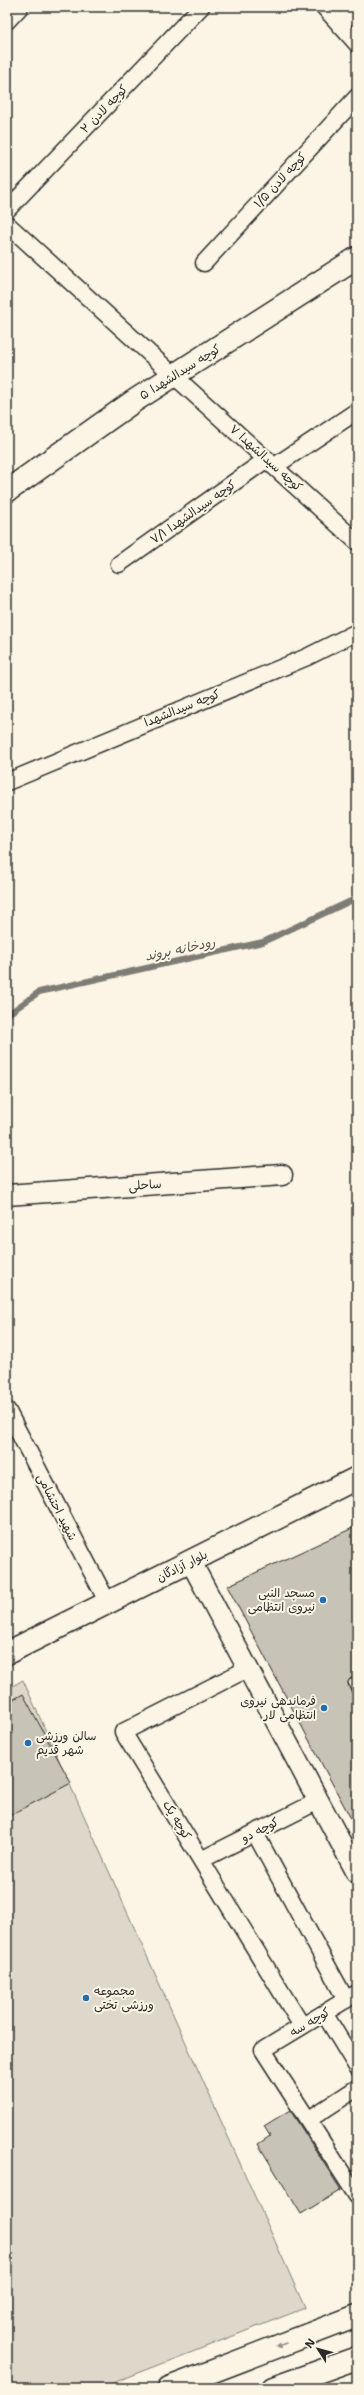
<svg xmlns="http://www.w3.org/2000/svg" width="364" height="2395" font-family="'Shantell Sans','Playpen Sans Arabic',sans-serif">
<style>
.green{fill:#ded8ca;stroke:#84827a}
.lines{fill:none;stroke-linecap:round;stroke-linejoin:round}
.stream{stroke:#7d7b74;stroke-width:6}
.building{fill:#c8c3b7;stroke:#2b2b2b}
.service-casing{stroke:#2b2b2b;stroke-width:11}
.minor-casing{stroke:#2b2b2b;stroke-width:19}
.tertiary-casing{stroke:#2b2b2b;stroke-width:23}
.secondary-casing{stroke:#2b2b2b;stroke-width:25}
.service{stroke:#fcf5e5;stroke-width:8}
.minor{stroke:#fcf5e5;stroke-width:16}
.tertiary{stroke:#fcf5e5;stroke-width:20}
.secondary{stroke:#fcf5e5;stroke-width:22}
.oneway{fill:#949088}
.poi-dot{fill:#1f6fb2;stroke:#fcf5e5;stroke-width:1.5}
.labels{text-anchor:middle;dominant-baseline:central;stroke-width:4;stroke-linejoin:round;paint-order:stroke}
.street-label{font-size:12px;fill:#2b2b2b;stroke:#fcf5e5}
.poi-label{font-size:12px;fill:#2b2b2b;stroke:#fcf5e5;text-anchor:end}
.water-label{font-size:13px;font-style:italic;fill:#545350;stroke:#fcf5e5}
</style>
<rect width="100%" height="100%" fill="#fcf5e5"/>
<filter id="ink" filterUnits="userSpaceOnUse"><feTurbulence type="fractalNoise" baseFrequency=".025" numOctaves="2"/><feDisplacementMap in="SourceGraphic" scale="8" xChannelSelector="R" yChannelSelector="G"/><feConvolveMatrix kernelMatrix="1 2 1 2 8 2 1 2 1" color-interpolation-filters="sRGB"/></filter>
<g filter="url(#ink)">
<!-- green -->
<path class="green" d="M 23,1680 L 305,2308 L 100,2388 L 7,2388 L 7,1689 Z"/>
<g class="lines">
<!-- stream -->
<path class="stream" d="M 7,1015 L 39,992 L 263,942 L 357,898"/>
</g>
<!-- building -->
<path class="building" d="M 357,1526 L 357,1679 L 351,1678 L 348,1683 L 352,1693 L 357,1695 L 357,1830 L 227,1586 Z
M 23,1694 L 71,1783 L 7,1817 L 7,1703 Z
M 290,2110 L 341,2190 L 301,2214 L 258,2144 L 270,2136 L 264,2126 Z"/>
<g class="lines">
<!-- service casing -->
<g class="service-casing">
<path id="service" d="M 353,1683 L 357,1690"/>
</g>
<!-- minor casing -->
<g class="minor-casing">
<path id="minor" d="M 324,7 L 357,44
M 7,21 L 20,7
M 340,26 L 355,7
M 7,210 L 201,7
M 7,224 L 357,542
M 204,263 L 357,97
M 275,466 L 357,411
M 119,564 L 267,459
M 7,782 L 307,657 L 357,632
M 7,1410 L 108,1603
M 247,1669 L 123,1732 L 302,2026
M 255,1833 L 346,2000
M 201,1860 L 318,1801
M 357,1993 L 263,2050 L 357,2196
M 324,2013 L 357,2067
M 308,2120 L 357,2088"/>
</g>
<!-- tertiary casing -->
<g class="tertiary-casing">
<path id="tertiary" d="M 7,1195 L 282,1175
M 191,1562 L 357,1873"/>
</g>
<!-- secondary casing -->
<g class="secondary-casing">
<path id="secondary" d="M 7,491 L 134,401 L 357,258
M 7,1653 L 357,1478
M 169,2388 L 357,2316
M 273,2388 L 357,2358"/>
</g>
<!-- service -->
<use href="#service" class="service"/>
<!-- minor -->
<use href="#minor" class="minor"/>
<!-- tertiary -->
<use href="#tertiary" class="tertiary"/>
<!-- secondary -->
<use href="#secondary" class="secondary"/>
</g>
<!-- one-way arrows -->
<defs><path id="oneway-solid" d="M-6-.8H1V-3.2L6.5 0L1 3.2V.8H-6Z"/></defs>
<use class="oneway" href="#oneway-solid" transform="translate(281 2345) rotate(159)"/>
</g>
<!-- markers -->
<g class="poi-dot">
<circle cx="323" cy="1600" r="4"/>
<circle cx="324" cy="1708" r="4"/>
<circle cx="28" cy="1743" r="4"/>
<circle cx="86" cy="1998" r="4"/>
</g>
<g class="labels">
<!-- street labels -->
<g class="street-label">
<text transform="translate(104 109) rotate(-46)">کوچه لادن ۲</text>
<text transform="translate(280 180) rotate(-47)">کوچه لادن ۱/۵</text>
<text transform="translate(180 372) rotate(-32)">کوچه سیدالشهدا ۵</text>
<text transform="translate(266 458) rotate(42)">کوچه سیدالشهدا ۷</text>
<text transform="translate(193 512) rotate(-35)">کوچه سیدالشهدا ۷/۱</text>
<text transform="translate(182 708) rotate(-22)">کوچه سیدالشهدا</text>
<text transform="translate(145 1185) rotate(-4)">ساحلی</text>
<text transform="translate(57 1507) rotate(63)">شهید احتشامی</text>
<text transform="translate(182 1566) rotate(-27)">بلوار آزادگان</text>
<text transform="translate(177 1820) rotate(59)">کوچه یک</text>
<text transform="translate(260 1830) rotate(-27)">کوچه دو</text>
<text transform="translate(310 2022) rotate(-31)">کوچه سه</text>
</g>
<!-- poi labels -->
<g class="poi-label">
<text x="315" y="1593">مسجد النبی<tspan x="315" dy="14">نیروی انتظامی</tspan></text>
<text x="316" y="1701">فرماندهی نیروی<tspan x="316" dy="14">انتظامی لار</tspan></text>
<text x="36" y="1736" text-anchor="start">سالن ورزشی<tspan x="36" dy="14">شهر قدیم</tspan></text>
<text x="94" y="1991" text-anchor="start">مجموعه<tspan x="94" dy="14">ورزشی تختی</tspan></text>
</g>
<!-- water labels -->
<g class="water-label">
<text transform="translate(180 949) rotate(-12)">رودخانه بروند</text>
</g>
</g>
<!-- margin -->
<rect width="364" height="2395" fill="none" stroke="#fcf5e5" stroke-width="24"/>
<rect x="12" y="12" width="340" height="2371" fill="none" stroke="#2b2b2b" stroke-width="1.5" filter="url(#ink)"/>
<!-- north arrow -->
<g transform="translate(318 2349) rotate(306)" stroke="#fcf5e5" stroke-width="3" paint-order="stroke">
<path d="M0-3L7 15L0 10L-7 15Z" fill="#2b2b2b"/>
<text y="-6" font-size="11" font-weight="bold" text-anchor="middle" fill="#2b2b2b">N</text>
</g>
</svg>
